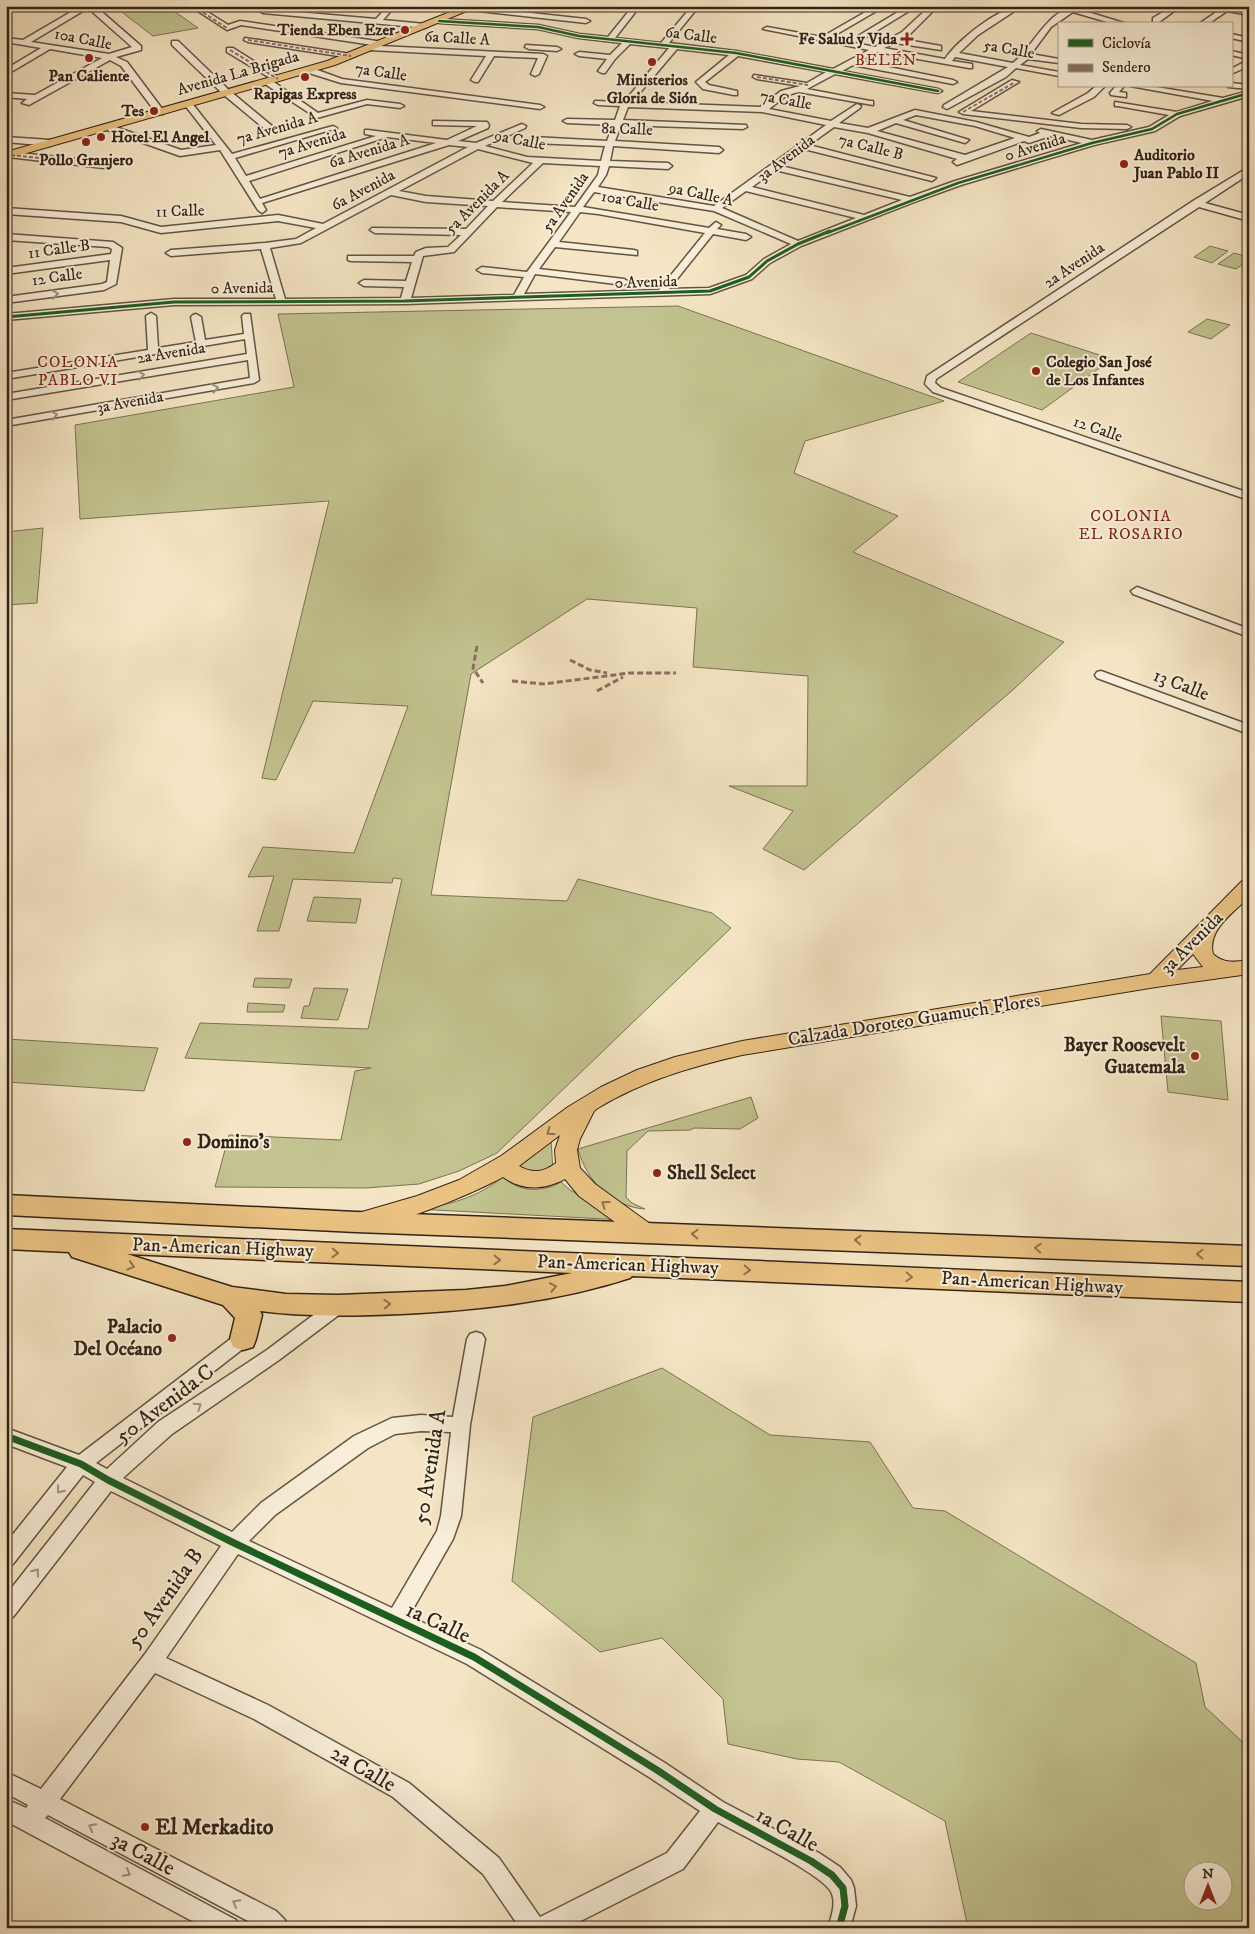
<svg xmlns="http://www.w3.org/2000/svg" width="1255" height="1934" font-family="'IM FELL DW Pica',serif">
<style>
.green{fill:#c2c390;stroke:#7a7353;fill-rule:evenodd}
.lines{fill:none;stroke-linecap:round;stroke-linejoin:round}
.minor-casing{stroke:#635442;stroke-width:3}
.major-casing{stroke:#322316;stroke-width:2}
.highway-casing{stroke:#322316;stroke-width:3}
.minor{fill:#f8eed9;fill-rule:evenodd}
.major{fill:#eac282;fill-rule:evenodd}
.highway{fill:#eac282;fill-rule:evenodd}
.quiet-far1{stroke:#8d6e63;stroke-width:2;stroke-dasharray:4 2;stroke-linecap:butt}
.quiet{stroke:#8d6e63;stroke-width:3;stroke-dasharray:6 3;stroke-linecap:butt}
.cycleway-far2-casing{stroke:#f8eed9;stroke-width:4.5}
.cycleway-far1-casing{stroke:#f8eed9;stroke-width:5}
.cycleway-casing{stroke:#f8eed9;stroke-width:10}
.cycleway-far2{stroke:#1b5e20;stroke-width:2.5}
.cycleway-far1{stroke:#1b5e20;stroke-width:3}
.cycleway{stroke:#1b5e20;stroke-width:7}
.oneway{stroke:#9f9381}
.oneway2{stroke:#8e724c}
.poi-dot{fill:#8f2418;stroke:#f8eed9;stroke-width:2}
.labels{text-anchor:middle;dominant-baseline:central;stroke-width:4;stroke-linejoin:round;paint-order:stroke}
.far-poi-label{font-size:16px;font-weight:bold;fill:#322316;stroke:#f8eed9}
.far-street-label{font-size:16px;fill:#322316;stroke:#f8eed9}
.far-neighbourhood-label{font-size:16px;letter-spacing:1px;fill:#7a1f14;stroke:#f8eed9}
.street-label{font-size:19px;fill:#322316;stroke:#f8eed9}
.poi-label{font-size:19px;font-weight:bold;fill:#322316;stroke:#f8eed9;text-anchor:end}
.near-street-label{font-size:22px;fill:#322316;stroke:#f8eed9}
.near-poi-label{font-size:22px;font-weight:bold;fill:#322316;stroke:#f8eed9;text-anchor:start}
</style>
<rect width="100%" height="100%" fill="#f5e5c4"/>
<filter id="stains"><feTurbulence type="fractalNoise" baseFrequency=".004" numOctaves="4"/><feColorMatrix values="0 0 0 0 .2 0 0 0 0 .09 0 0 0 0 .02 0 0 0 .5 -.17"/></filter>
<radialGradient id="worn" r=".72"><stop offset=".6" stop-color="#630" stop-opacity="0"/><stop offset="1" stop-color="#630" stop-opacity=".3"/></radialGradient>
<!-- green -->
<path class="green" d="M 114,6 L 167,6 L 198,28 L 153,36 Z
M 1210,246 L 1228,251 L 1212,263 L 1194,257 Z
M 1234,253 L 1249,257 L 1249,260 L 1236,269 L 1218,264 Z
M 678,306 L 944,401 L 805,441 L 794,473 L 898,516 L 853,552 L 1064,642 L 1015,688 L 804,870 L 763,849 L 793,811 L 729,786 L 807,786 L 808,676 L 693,667 L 697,608 L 587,599 L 471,674 L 431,895 L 567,901 L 578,879 L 712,913 L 731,928 L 497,1153 L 459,1171 L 419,1184 L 366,1188 L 215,1187 L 229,1135 L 341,1140 L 355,1071 L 371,1068 L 185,1058 L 200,1023 L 368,1029 L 402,879 L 393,878 L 392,883 L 293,879 L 279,931 L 257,931 L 274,876 L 248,877 L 263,847 L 354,853 L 408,706 L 313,701 L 276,780 L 262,778 L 329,501 L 80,519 L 75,425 L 294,387 L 278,314 Z
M 1207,319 L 1230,325 L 1211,339 L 1188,332 Z
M 1031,333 L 1112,359 L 1042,410 L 958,382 Z
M 43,528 L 37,603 L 6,605 L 6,532 Z
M 314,897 L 361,899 L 356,923 L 307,921 Z
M 255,978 L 292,979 L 289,988 L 253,987 Z
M 314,988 L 348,989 L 338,1020 L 301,1018 L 304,1006 L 309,1006 Z
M 248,1003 L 285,1005 L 283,1012 L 247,1012 Z
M 1161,1016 L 1221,1021 L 1228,1100 L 1168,1092 Z
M 6,1039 L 158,1048 L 144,1091 L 6,1082 Z
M 751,1097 L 758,1118 L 740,1129 L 694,1128 L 690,1130 L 648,1131 L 627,1151 L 626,1197 L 632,1203 L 645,1209 C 612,1207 586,1180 578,1149 Z
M 551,1139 L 553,1172 L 546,1176 L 515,1167 Z
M 503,1177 C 519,1192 542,1193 561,1182 L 570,1190 L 624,1220 L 416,1209 C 448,1206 478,1197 503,1177 Z
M 662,1368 L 770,1435 L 870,1442 L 913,1508 L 945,1511 L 1196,1663 L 1205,1707 L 1249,1748 L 1249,1928 L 968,1928 L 945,1821 L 839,1762 L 797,1759 L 728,1744 L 723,1699 L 662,1638 L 600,1652 L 512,1581 L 533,1417 ZM 1192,1872 L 1222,1872 L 1222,1902 L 1192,1902 Z"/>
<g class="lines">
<!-- minor casing -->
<g class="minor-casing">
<path id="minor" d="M 13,6 L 23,6 L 6,14 L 6,9 Z
M 81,6 L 95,6 L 141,46 L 141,50 L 116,57 L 127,62 L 163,110 L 163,114 L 157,114 L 121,66 L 110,60 L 29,105 L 22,103 L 27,99 L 6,97 L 6,93 L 35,95 L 102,58 L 50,49 L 6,75 L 6,69 L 41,48 L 6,42 L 6,38 L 23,40 ZM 88,8 L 132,47 L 109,54 L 31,42 Z
M 190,6 L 198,6 L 228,25 L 240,21 L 383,42 L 384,44 L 380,46 L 543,54 L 547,56 L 539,74 L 535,76 L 531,74 L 538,58 L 494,56 L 478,82 L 475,82 L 471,80 L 486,56 L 369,50 L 365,48 L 366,46 L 379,46 L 241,25 L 227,30 Z
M 388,6 L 395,6 L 383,20 L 425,24 L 429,26 L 425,28 L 263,13 L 259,11 L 263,9 L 376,19 Z
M 467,6 L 586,19 L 590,21 L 586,23 L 469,10 L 465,8 Z
M 586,6 L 604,6 L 606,8 L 602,10 Z
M 633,6 L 640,6 L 615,38 L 661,43 L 692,6 L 699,6 L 669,43 L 736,51 L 833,69 L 869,50 L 763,29 L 767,27 L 822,37 L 876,6 L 885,6 L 830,38 L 875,47 L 902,32 L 930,6 L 938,6 L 908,36 L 901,39 L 941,46 L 941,50 L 895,43 L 884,48 L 945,59 C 957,41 1000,6 1022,6 L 978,35 L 959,53 L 1013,63 C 1035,45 1049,6 1081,6 L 1078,9 L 1127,24 L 1114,24 L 1073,12 L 1051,27 L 1031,54 L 1059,59 L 1059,63 L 1028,59 L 1020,65 L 1059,72 L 1059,76 L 1016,68 L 1006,77 L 947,109 L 943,107 L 944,105 L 1008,67 L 955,57 L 952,61 L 972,64 L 972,68 L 969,68 L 878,52 L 859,61 L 953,80 L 957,82 L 953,84 L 853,65 L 842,71 L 938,89 L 942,91 L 938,93 L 835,74 L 807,89 L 870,101 L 873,101 L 873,105 L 799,92 L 787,95 L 769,109 L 831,121 L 857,104 L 861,106 L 860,108 L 839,123 L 868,128 L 915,110 L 976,122 L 1029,137 L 1040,133 L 1037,131 L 1041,129 L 1092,140 L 1149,127 L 1169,115 L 1118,106 L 1115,106 L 1115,102 L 1177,112 L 1213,101 L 1130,86 L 1150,86 L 1223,98 L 1249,91 L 1249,96 L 1180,116 L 1155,131 L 1094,145 L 961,185 L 914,202 L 801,246 L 770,263 L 752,279 L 710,294 L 405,304 L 174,305 L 6,320 L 6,314 L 174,299 L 276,299 L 261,249 L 171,256 L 166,253 L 171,250 L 265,243 L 296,239 L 316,228 L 278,221 L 161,233 L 121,222 L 6,214 L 6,208 L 121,216 L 161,227 L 278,215 L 323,224 L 468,147 L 449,145 L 262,203 L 266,210 L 262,213 L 258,210 L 220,150 L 180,156 L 104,129 L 104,125 L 110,125 L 181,150 L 216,145 L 184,104 L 188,102 L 191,102 L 232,154 L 333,126 L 337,128 L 235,158 L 246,176 L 376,136 L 365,134 L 365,130 L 368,130 L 447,140 L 477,126 L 433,125 L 433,121 L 436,121 L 487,122 L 489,125 L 488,128 L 458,141 L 476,143 L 522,124 L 526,126 L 525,128 L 485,146 L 527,157 L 601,161 L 605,146 L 533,143 L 529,140 L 533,137 L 607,141 L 613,125 L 567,123 L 563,121 L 567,119 L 615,120 L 620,106 L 598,105 L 594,103 L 595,101 L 624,102 L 669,48 L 630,44 L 615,59 L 605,73 L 602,73 L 598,71 L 607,59 L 579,56 L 575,54 L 579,52 L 610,55 L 622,43 L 579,38 L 538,29 L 439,23 L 435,21 L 439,19 L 538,25 L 579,34 L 608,37 ZM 677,49 L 729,55 L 696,82 L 703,89 L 734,95 L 737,95 L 737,91 L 709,85 L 705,82 L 738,56 L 826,72 L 807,83 L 754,75 L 753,77 L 757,79 L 800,86 L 781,91 L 760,107 L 632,102 ZM 628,107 L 762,112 L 826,125 L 714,206 L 598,187 L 606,175 L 609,166 L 668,169 L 672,166 L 668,163 L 610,161 L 613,146 L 719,153 L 723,150 L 719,147 L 615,141 L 621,125 L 743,129 L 747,127 L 746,125 L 623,120 ZM 916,115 L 975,126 L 1015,138 L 965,155 L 877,131 L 896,123 L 965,143 L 969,140 L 903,120 ZM 834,127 L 868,133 L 957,159 L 953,162 L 957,165 L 1024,141 L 1029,143 L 1050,136 L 1082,143 L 955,181 L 910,197 L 781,166 L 804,149 L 932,181 L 936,178 L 809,145 ZM 387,137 L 436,143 L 260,199 L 249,181 ZM 478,149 L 533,163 L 493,201 L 426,196 L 399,191 ZM 543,163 L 600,166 L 598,175 L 575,207 L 502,202 ZM 775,170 L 902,200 L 864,215 L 752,187 ZM 746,191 L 856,218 L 798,241 L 722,208 ZM 594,192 L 714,211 L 791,244 L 764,259 L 746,275 L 709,288 L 669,289 L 713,234 L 746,240 L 751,237 L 746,234 L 717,229 L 721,225 L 716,222 L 709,228 L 583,207 ZM 391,195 L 426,202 L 488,206 L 466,229 L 372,228 L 370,230 L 375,233 L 461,235 L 448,247 L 426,248 L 416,252 L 414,256 L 348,256 L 348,260 L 351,261 L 412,262 L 406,281 L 364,280 L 359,283 L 364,286 L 404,287 L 401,298 L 285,299 L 270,248 L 301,243 ZM 497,207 L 571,212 L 527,272 L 482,267 L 477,270 L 482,273 L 524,277 L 514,295 L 411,298 L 423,256 L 454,252 ZM 580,212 L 598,214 L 705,233 L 659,290 L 524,294 L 535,274 L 624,285 L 629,282 L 624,279 L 539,269 L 555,247 L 637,255 L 637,251 L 634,250 L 559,242 Z
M 761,6 L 802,6 L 781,11 Z
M 908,6 L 917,6 L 865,38 L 858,36 Z
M 972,6 L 990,6 L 992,8 L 988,10 Z
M 1173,6 L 1181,6 L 1159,22 L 1153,22 L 1153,18 Z
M 1225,6 L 1233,6 L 1232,8 L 1249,11 L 1249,15 L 1227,11 L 1208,24 L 1199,24 Z
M 1231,34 L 1249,38 L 1249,42 L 1231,38 Z
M 245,38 L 351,54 L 355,56 L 351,58 L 248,42 L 244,40 Z
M 172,41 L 178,41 L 230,91 L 272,126 L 272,130 L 266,130 L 224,95 L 172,45 Z
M 526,45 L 557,47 L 561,49 L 557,51 L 529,49 L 525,47 Z
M 227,48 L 233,48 L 282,79 L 275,81 L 227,52 Z
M 1231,51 L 1249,55 L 1249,59 L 1231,55 Z
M 1246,61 L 1249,61 L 1249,66 L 1231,74 L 1231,69 Z
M 306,68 L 312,68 L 342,79 L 540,105 L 544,107 L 540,109 L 341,83 L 306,72 Z
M 265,80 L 271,80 L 318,113 L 367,100 L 400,104 L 404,106 L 400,108 L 367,104 L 317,118 L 265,84 Z
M 1012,80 L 1019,82 L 971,111 L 1081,124 L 1127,125 L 1131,127 L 1127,129 L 1081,128 L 963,114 L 959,112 Z
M 1231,83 L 1249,85 L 1249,89 L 1228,87 L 1231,86 Z
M 1096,86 L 1105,86 L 1094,97 L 1059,115 L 1052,113 L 1088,93 Z
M 1116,86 L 1124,86 L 1119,92 L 1126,93 L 1126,97 L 1111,95 L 1110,93 Z
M 6,137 L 50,140 L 54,143 L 50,146 L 6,142 Z
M 11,152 L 104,162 L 108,165 L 104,168 L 8,157 L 8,153 Z
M 1249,167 L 1249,174 L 1205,203 L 1249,215 L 1249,221 L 1199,207 L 936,379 L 935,383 L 941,388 L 1249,493 L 1249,500 L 933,392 L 925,384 L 927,376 L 1193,201 Z
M 6,234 L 113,242 L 122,248 L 116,284 L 104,290 L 6,303 L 6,297 L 102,284 L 107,282 L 110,260 L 6,274 L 6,268 L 111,254 L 112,249 L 108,247 L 6,240 Z
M 151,313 L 156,316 L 158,348 L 196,342 L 191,317 L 193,315 L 196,314 L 201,317 L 205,340 L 244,334 L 242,316 L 244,314 L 250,314 L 259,380 L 254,383 L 6,426 L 6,420 L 250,378 L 248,360 L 6,400 L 6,394 L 247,354 L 245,339 L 6,379 L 6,373 L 148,350 L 146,316 Z
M 1137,587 L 1249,629 L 1249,637 L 1133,594 L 1131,591 Z
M 1101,671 L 1249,725 L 1249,734 L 1097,678 L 1095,675 L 1097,672 Z
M 338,1299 L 344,1301 L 347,1306 L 344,1311 L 279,1360 L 172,1434 L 123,1478 L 232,1532 L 261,1503 L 354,1436 L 392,1418 L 421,1415 L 453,1417 L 467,1339 L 470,1334 L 476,1332 L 482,1334 L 485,1339 L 470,1425 L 461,1516 L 453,1539 L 409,1616 L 481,1650 L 665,1763 L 723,1802 L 819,1853 L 840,1867 L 851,1880 L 854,1888 L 856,1906 L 850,1928 L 828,1928 C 831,1917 836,1905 832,1894 C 827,1876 739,1834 718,1822 L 683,1869 L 567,1928 L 520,1928 L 483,1874 L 393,1797 L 254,1719 L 155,1673 L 60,1799 L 276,1911 L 285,1920 L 288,1928 L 261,1928 L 48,1815 L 45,1818 L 236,1920 L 239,1928 L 205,1928 L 6,1821 L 6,1799 L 26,1808 L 28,1805 L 6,1793 L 6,1772 L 41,1789 L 145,1654 L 221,1546 L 111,1491 L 13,1617 L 6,1620 L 6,1595 L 95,1482 L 83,1475 L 13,1564 L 6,1567 L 6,1543 L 67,1467 L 6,1444 L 6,1428 L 79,1455 L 237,1334 L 243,1332 L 249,1334 L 252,1339 L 249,1344 L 96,1463 L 107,1469 L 158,1422 L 267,1350 L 332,1301 ZM 421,1431 L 451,1432 L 441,1516 L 437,1531 L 392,1608 L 249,1541 L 275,1515 L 368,1448 L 395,1434 ZM 238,1554 L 467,1664 L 649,1777 L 700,1811 L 667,1853 L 540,1917 L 499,1858 L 409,1783 L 268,1705 L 166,1658 Z"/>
</g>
<!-- major casing -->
<g class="major-casing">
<path id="major" d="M 465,6 L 479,6 L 335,65 L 6,159 L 6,152 L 327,61 Z
M 1249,879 L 1249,897 C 1234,912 1207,930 1213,954 C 1224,964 1235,962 1249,960 L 1249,974 L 1156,987 L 742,1055 C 690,1067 643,1081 598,1108 L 594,1111 L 580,1139 L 577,1150 L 580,1168 L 595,1184 L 653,1226 L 656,1232 L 653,1238 L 645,1241 L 637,1238 L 579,1196 L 565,1179 C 544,1190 522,1191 503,1177 C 478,1191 380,1234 355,1226 L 352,1220 L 355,1214 L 417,1196 L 459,1180 L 501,1156 L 568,1107 L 601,1087 L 637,1070 L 675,1057 L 742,1041 L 1150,974 L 1242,881 ZM 1193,954 L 1203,967 L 1177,970 ZM 560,1135 L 555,1150 L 556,1163 C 544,1172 533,1174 519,1166 Z"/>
</g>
<!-- highway casing -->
<g class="highway-casing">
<path id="highway" d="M 6,1195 L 356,1212 L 1249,1246 L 1249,1266 L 356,1232 L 6,1215 Z
M 6,1229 L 1249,1282 L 1249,1302 L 632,1276 L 630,1278 C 556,1302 479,1310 401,1314 C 354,1316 307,1317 260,1311 L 262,1315 L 256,1339 L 253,1347 L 243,1350 L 233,1347 L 230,1339 L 235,1318 L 223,1305 L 72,1257 L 69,1252 L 6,1249 ZM 127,1254 L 572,1273 L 505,1286 L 466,1290 L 338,1295 L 286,1294 L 232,1287 Z"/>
</g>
<!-- minor -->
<use href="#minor" class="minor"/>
<!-- major -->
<use href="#major" class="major"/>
<!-- highway -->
<use href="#highway" class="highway"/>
<!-- quiet-far1 -->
<path class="quiet-far1" d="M 193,6 L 227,28
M 248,40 L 351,56
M 230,50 L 278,79
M 757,77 L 808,85
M 963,112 L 1015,82
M 11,155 L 104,165"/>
<!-- quiet -->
<path class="quiet" d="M 477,646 L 473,668 L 483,683
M 570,660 L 590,670 L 607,673
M 512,681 L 543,684 L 630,673 L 676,673
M 597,691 L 623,677"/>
<!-- cycleway-far2 casing -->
<g class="cycleway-far2-casing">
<path id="cycleway-far2" d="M 439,21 L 538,27 L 579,36 L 736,53 L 938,91
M 827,233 L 958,183 L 1092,143 L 1152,129 L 1177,114 L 1249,93"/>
</g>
<!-- cycleway-far1 casing -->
<g class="cycleway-far1-casing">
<path id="cycleway-far1" d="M 6,317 L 174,302 L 405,301 L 710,291 L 749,277 L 767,261 L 798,244 L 830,231"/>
</g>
<!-- cycleway casing -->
<g class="cycleway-casing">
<path id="cycleway" d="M 6,1436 L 81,1464 L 108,1480 L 234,1543 L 474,1657 L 657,1770 L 715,1809 L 811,1861 L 832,1875 L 843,1888 L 845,1906 L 839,1928"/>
</g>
<!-- cycleway-far2 -->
<use href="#cycleway-far2" class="cycleway-far2"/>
<!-- cycleway-far1 -->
<use href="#cycleway-far1" class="cycleway-far1"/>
<!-- cycleway -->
<use href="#cycleway" class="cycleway"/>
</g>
<!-- one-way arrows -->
<defs><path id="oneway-chevron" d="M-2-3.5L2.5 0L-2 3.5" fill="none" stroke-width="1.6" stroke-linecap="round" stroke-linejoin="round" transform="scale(1.25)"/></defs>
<g class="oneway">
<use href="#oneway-chevron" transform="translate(55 294) rotate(-8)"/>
<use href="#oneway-chevron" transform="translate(141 375) rotate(-9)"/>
<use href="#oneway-chevron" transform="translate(215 388) rotate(-10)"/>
<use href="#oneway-chevron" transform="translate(54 415) rotate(-10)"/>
<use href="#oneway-chevron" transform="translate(198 1406) rotate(-34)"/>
<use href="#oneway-chevron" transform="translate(60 1490) rotate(129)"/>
<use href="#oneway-chevron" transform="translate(36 1572) rotate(-52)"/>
<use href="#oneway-chevron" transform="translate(92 1827) rotate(-152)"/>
<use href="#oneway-chevron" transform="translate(127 1873) rotate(28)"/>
<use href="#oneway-chevron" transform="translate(236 1903) rotate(-152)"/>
</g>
<g class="oneway2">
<use href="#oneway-chevron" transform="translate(550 1132) rotate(144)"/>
<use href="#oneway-chevron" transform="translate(605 1204) rotate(-144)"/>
<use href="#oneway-chevron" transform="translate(695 1234) rotate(-178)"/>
<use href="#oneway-chevron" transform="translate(858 1240) rotate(-178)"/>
<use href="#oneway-chevron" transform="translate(1038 1248) rotate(-177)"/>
<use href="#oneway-chevron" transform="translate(335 1253) rotate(2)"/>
<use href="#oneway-chevron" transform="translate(1200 1254) rotate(-178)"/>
<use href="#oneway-chevron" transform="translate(497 1260) rotate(2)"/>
<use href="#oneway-chevron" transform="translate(131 1266) rotate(17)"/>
<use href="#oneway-chevron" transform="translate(747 1270) rotate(3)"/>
<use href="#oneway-chevron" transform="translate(909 1277) rotate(3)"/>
<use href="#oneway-chevron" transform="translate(553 1287) rotate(-11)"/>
<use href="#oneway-chevron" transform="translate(387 1304) rotate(-2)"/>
</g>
<!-- markers -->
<g class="poi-dot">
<circle cx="405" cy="30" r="5"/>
<path d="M904.5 31.5h5v5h5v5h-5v5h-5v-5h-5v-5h5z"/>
<circle cx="89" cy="58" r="5"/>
<circle cx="652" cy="62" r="5"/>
<circle cx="305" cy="77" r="5"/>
<circle cx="154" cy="111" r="5"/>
<circle cx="101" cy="137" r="5"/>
<circle cx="86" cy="142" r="5"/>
<circle cx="1124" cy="164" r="5"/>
<circle cx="1036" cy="371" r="5"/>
<circle cx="1195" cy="1056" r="5"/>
<circle cx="187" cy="1142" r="5"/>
<circle cx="657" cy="1173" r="5"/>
<circle cx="172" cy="1338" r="5"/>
<circle cx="145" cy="1827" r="5"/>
</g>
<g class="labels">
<!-- far-poi labels -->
<g class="far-poi-label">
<text x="395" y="30" text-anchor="end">Tienda Eben Ezer</text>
<text x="897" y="39" text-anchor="end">Fe Salud y Vida</text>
<text x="89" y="76">Pan Caliente</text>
<text x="652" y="80">Ministerios<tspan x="652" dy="18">Gloria de Sión</tspan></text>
<text x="305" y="94">Rapigas Express</text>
<text x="144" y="111" text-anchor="end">Tes</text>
<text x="111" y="137" text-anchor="start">Hotel El Angel</text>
<text x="1134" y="155" text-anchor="start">Auditorio<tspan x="1134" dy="18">Juan Pablo II</tspan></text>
<text x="86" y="160">Pollo Granjero</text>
<text x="1046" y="362" text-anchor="start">Colegio San José<tspan x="1046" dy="18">de Los Infantes</tspan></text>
</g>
<!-- far-street labels -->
<g class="far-street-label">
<text transform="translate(691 35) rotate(7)">6a Calle</text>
<text transform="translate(457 38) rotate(3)">6a Calle A</text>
<text transform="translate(83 39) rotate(11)">10a Calle</text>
<text transform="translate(1009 49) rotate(10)">5a Calle</text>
<text transform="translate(381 72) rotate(8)">7a Calle</text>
<text transform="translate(238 73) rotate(-16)">Avenida La Brigada</text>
<text transform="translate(786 100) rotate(10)">7a Calle</text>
<text transform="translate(277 128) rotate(-16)">7a Avenida A</text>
<text transform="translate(627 129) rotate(2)">8a Calle</text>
<text transform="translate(520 140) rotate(11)">9a Calle</text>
<text transform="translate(312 143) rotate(-17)">7a Avenida</text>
<text transform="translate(871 147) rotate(14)">7a Calle B</text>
<text transform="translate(1035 147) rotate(-17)">0 Avenida</text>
<text transform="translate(369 151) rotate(-17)">6a Avenida A</text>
<text transform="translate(786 158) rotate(-37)">3a Avenida</text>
<text transform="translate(363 190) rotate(-28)">6a Avenida</text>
<text transform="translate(701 194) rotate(12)">9a Calle A</text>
<text transform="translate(630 201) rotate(10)">10a Calle</text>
<text transform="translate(477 202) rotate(-45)">5a Avenida A</text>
<text transform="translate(565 202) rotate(-55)">5a Avenida</text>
<text transform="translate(180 211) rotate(-2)">11 Calle</text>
<text transform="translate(59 249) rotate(-8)">11 Calle B</text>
<text transform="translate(1074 265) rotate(-34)">2a Avenida</text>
<text transform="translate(57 277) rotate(-8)">12 Calle</text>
<text transform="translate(646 282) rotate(-2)">0 Avenida</text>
<text transform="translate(242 288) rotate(-1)">0 Avenida</text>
<text transform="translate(171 353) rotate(-9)">2a Avenida</text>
<text transform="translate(130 402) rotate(-10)">3a Avenida</text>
<text transform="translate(1098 429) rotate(19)">12 Calle</text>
</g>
<!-- far-neighbourhood labels -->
<g class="far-neighbourhood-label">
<text x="886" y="60">BELÉN</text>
<text x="78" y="362">COLONIA<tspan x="78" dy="18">PABLO VI</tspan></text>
<text x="1131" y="516">COLONIA<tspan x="1131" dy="18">EL ROSARIO</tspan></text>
</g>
<!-- street labels -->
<g class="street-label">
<text transform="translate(1181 685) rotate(21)">13 Calle</text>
<text transform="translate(1192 943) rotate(-45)">3a Avenida</text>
<text transform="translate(914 1020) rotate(-9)">Calzada Doroteo Guamuch Flores</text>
<text transform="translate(223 1248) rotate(2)">Pan-American Highway</text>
<text transform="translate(628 1265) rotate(2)">Pan-American Highway</text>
<text transform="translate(1032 1283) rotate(3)">Pan-American Highway</text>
</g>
<!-- poi labels -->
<g class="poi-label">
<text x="1185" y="1045">Bayer Roosevelt<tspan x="1185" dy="22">Guatemala</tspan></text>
<text x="197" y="1142" text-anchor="start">Domino's</text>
<text x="667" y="1173" text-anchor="start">Shell Select</text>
<text x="162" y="1327">Palacio<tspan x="162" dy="22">Del Océano</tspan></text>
</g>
<!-- near-street labels -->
<g class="near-street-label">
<text transform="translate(165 1404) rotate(-37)">50 Avenida C</text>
<text transform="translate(430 1467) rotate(-81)">50 Avenida A</text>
<text transform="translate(165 1598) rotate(-55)">50 Avenida B</text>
<text transform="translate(438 1623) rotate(25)">1a Calle</text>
<text transform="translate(363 1769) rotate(30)">2a Calle</text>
<text transform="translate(787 1830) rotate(29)">1a Calle</text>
<text transform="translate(143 1854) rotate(28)">3a Calle</text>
</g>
<!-- near-poi labels -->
<g class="near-poi-label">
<text x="155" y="1827">El Merkadito</text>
</g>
</g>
<!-- margin -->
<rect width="1255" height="1934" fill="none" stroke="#f5e5c4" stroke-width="25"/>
<rect x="8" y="8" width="1240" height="1919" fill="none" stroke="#322316" stroke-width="2.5"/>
<rect x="12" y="12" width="1230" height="1909" fill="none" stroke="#322316"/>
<!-- legend -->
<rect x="1058" y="22" width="175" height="65" fill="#f8eed9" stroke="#a99d8b"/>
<rect x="1068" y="39" width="25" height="8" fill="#1b5e20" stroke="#a99d8b"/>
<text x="1102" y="48" font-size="15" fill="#322316">Ciclovía</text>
<rect x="1068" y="64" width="25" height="8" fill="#8d6e63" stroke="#a99d8b"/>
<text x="1102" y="72" font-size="15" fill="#322316">Sendero</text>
<!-- north arrow -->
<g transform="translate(1208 1886)"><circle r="24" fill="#f8eed9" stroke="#a99d8b"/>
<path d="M0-4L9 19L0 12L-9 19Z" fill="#8f2418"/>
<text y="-8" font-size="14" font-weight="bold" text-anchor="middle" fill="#322316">N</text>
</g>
<rect width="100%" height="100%" filter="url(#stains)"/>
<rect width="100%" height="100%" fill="url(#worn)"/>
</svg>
